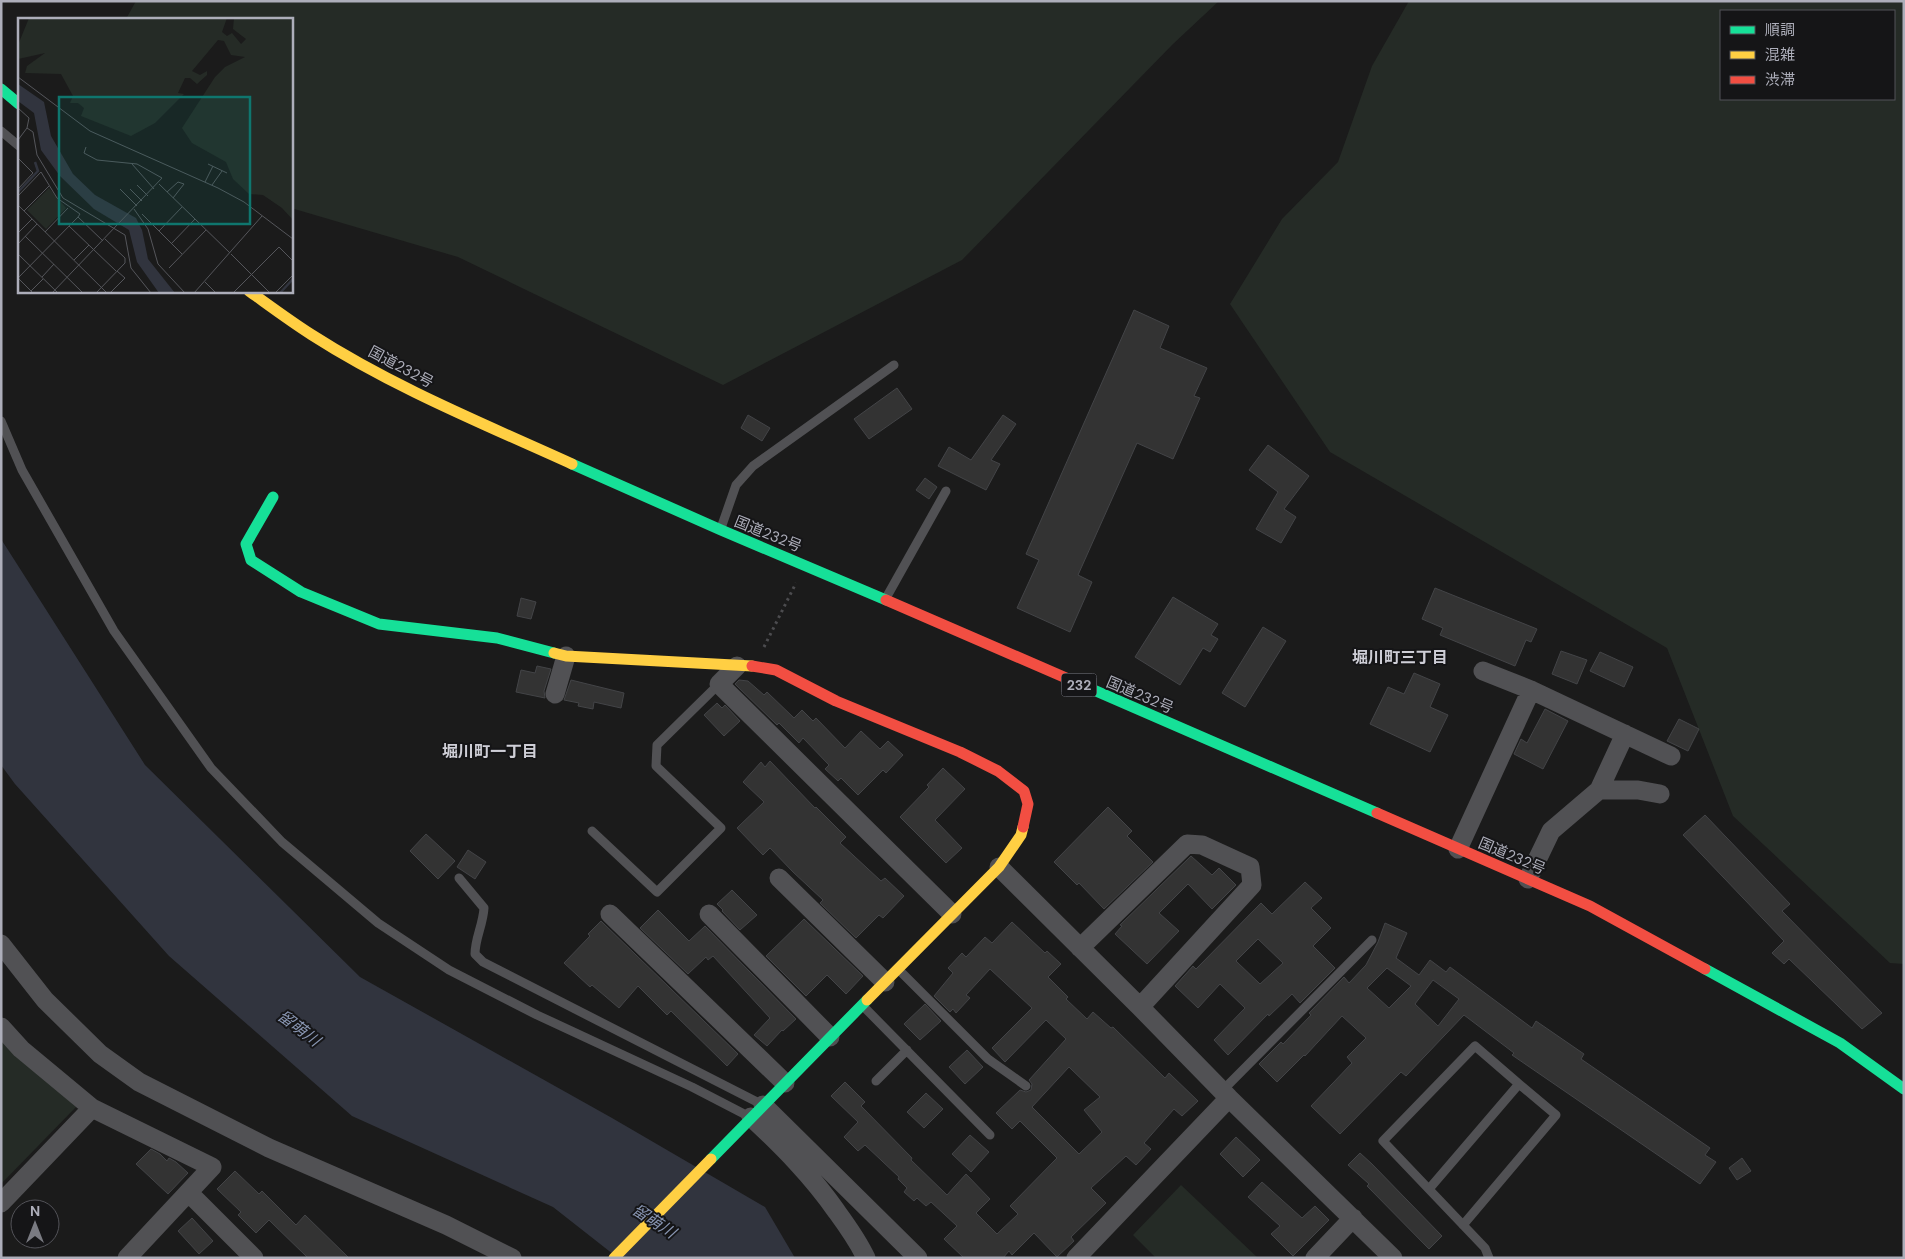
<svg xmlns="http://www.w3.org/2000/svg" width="1905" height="1259" font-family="'DM Sans','Noto Sans JP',sans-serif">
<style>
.green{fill:#252b26;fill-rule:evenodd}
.water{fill:#31343e}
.building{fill:#333;stroke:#434447;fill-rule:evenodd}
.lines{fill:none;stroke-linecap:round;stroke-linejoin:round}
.path{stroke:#4c4c4f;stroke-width:3;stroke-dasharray:2.5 4;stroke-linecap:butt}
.lane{stroke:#515154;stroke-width:9}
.street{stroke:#515154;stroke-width:19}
.fast{stroke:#16e098;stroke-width:11}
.slow{stroke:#ffcf43;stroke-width:11}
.jam{stroke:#f24e42;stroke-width:11}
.labels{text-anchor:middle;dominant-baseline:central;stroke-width:4;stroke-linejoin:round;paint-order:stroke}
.shield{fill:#151517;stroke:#7f8089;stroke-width:1}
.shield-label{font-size:14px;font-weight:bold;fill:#adaeba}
.street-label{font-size:15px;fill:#adaeba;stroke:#151517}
.neighbourhood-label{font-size:16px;font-weight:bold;fill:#ceced6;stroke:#151517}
.water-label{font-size:16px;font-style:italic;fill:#8895b1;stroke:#151517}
.inset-river{fill:none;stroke:#31343e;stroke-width:2.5}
.inset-road{fill:none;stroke:#55565b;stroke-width:1}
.view{fill:#0f766e;fill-opacity:0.15;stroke:#0f766e;stroke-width:2.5}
.inset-edge{fill:none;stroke:#adaeba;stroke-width:2.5}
</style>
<rect width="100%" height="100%" fill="#1b1b1b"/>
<!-- green -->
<path class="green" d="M 136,1 L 1219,1 L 1173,44 L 962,260 L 723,385 L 458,257 L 291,208 L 291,19 L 126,19 Z
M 1409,1 L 1904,1 L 1904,964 L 1890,963 L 1733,816 L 1667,648 L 1330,452 L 1230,304 L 1282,219 L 1338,162 L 1372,66 ZM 1721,11 L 1894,11 L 1894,99 L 1721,99 Z
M 1,1037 L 76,1107 L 1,1184 Z
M 1181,1185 L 1258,1258 L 1156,1258 L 1133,1235 Z"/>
<!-- water -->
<path class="water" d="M 1,539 L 145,765 L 360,977 L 612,1118 L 765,1207 L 795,1258 L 618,1258 L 553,1207 L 352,1116 L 169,956 L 15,784 L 1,765 Z"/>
<!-- building -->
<path class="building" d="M 1134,310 L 1169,326 L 1160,348 L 1207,368 L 1194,396 L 1200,398 L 1173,459 L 1137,443 L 1078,575 L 1092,582 L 1070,632 L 1017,608 L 1039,560 L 1026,554 Z
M 897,388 L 912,409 L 869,439 L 854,419 Z
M 748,415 L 770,428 L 762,441 L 741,428 Z
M 1003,415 L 1016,424 L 991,460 L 1000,464 L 986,490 L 938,466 L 949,447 L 971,460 Z
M 1268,445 L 1309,476 L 1284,509 L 1296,517 L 1281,543 L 1256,529 L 1278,492 L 1249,470 Z
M 925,478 L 937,487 L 929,499 L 916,490 Z
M 1435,588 L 1537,629 L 1531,642 L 1526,640 L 1515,666 L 1440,635 L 1443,628 L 1422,619 Z
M 1173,597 L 1218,624 L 1211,635 L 1218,639 L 1210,652 L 1203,648 L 1180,685 L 1135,657 Z
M 521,598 L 536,602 L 531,619 L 517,616 Z
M 1263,627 L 1286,641 L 1245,707 L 1222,693 Z
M 1561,651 L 1587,660 L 1577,684 L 1552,674 Z
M 1600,652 L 1633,667 L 1624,687 L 1590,671 Z
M 537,666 L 551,669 L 544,691 L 545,698 L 516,692 L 521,670 L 535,673 Z
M 1414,673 L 1440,684 L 1430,707 L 1448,715 L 1430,752 L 1370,724 L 1388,687 L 1404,694 Z
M 571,680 L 624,693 L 621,708 L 594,702 L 593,709 L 578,706 L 579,703 L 564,700 Z
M 739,680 L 748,681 L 764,695 L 767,692 L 794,718 L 802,710 L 813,721 L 816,718 L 845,748 L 861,731 L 880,749 L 888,741 L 903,755 L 886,773 L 883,770 L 858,795 L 841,778 L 838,781 L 825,769 L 829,765 L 803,738 L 799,743 L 779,723 L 777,725 L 735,684 Z
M 717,703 L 722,708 L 725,705 L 740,721 L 724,736 L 704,715 Z
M 1545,709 L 1568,721 L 1543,769 L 1514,754 L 1521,739 L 1527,743 Z
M 1679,719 L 1699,729 L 1688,751 L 1667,741 Z
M 770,761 L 815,808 L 816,807 L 846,837 L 840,843 L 881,881 L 885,878 L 904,896 L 883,918 L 879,915 L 856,938 L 820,903 L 823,900 L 793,872 L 770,848 L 763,855 L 737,828 L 764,802 L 743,782 L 761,762 L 765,767 Z
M 943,768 L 965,789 L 935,820 L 962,848 L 946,863 L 900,817 L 929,787 L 927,785 Z
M 1108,807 L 1132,831 L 1127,836 L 1153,862 L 1104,909 L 1079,883 L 1077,885 L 1054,862 Z
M 1705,815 L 1790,904 L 1782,911 L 1882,1013 L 1862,1029 L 1789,959 L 1784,964 L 1772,953 L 1784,941 L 1683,835 Z
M 426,834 L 455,861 L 438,879 L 410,851 Z
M 468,850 L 486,862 L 475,879 L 457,867 Z
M 1191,856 L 1212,875 L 1219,868 L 1236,885 L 1212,909 L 1188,884 L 1159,913 L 1179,931 L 1147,964 L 1115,934 L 1122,926 L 1120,925 Z
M 1305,882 L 1322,898 L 1311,908 L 1331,928 L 1313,946 L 1335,968 L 1300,1003 L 1292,994 L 1269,1016 L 1268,1014 L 1228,1055 L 1214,1040 L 1245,1008 L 1220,984 L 1198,1008 L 1175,986 L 1193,966 L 1196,969 L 1261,903 L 1272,914 ZM 1258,939 L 1283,963 L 1260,984 L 1236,961 Z
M 732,890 L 757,915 L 740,930 L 722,911 L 723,910 L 717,904 Z
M 658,910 L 689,941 L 705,926 L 796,1019 L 783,1031 L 782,1030 L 767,1046 L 754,1035 L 770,1018 L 713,956 L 708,960 L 706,957 L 688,974 L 640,928 Z
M 804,919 L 863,976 L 846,994 L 827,975 L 806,996 L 766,956 Z
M 601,921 L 738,1054 L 727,1066 L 671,1011 L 667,1015 L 638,986 L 619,1008 L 592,985 L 590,987 L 564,963 L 590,936 L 588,934 Z
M 1012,922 L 1045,953 L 1047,951 L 1061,964 L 1048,977 L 1068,997 L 1066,999 L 1087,1019 L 1093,1012 L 1111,1028 L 1113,1027 L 1165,1078 L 1169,1073 L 1198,1101 L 1182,1116 L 1174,1109 L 1144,1143 L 1151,1149 L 1136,1165 L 1126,1156 L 1091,1188 L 1106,1203 L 1071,1237 L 1074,1241 L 1057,1257 L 1034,1233 L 1012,1255 L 1009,1251 L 1003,1258 L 964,1258 L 944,1239 L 957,1226 L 931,1202 L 926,1206 L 917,1198 L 914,1201 L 904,1192 L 907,1188 L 898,1179 L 899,1177 L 865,1145 L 858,1151 L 844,1137 L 858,1122 L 831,1096 L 845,1082 L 865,1102 L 861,1106 L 912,1158 L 911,1160 L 947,1195 L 966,1174 L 990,1199 L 976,1213 L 997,1234 L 1018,1214 L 1010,1206 L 1057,1158 L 1020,1121 L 1012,1129 L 996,1113 L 1020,1090 L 1026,1092 L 1031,1090 L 1032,1084 L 1029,1080 L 1066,1039 L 1046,1020 L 1005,1062 L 992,1048 L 1032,1008 L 990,969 L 966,995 L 970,998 L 956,1013 L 953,1009 L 950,1012 L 934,996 L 953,973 L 948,968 L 962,953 L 966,957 L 985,937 L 992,943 ZM 1069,1067 L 1100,1097 L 1084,1110 L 1102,1132 L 1079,1154 L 1032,1107 Z
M 1385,923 L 1407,933 L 1396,958 L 1419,975 L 1430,960 L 1446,972 L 1450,967 L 1532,1028 L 1536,1021 L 1584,1054 L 1581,1059 L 1710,1148 L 1705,1155 L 1716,1162 L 1700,1184 L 1512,1055 L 1514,1053 L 1464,1015 L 1406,1076 L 1401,1072 L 1340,1134 L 1311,1106 L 1352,1063 L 1347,1057 L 1366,1038 L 1342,1016 L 1305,1056 L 1304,1055 L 1277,1082 L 1259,1064 L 1281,1042 L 1283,1044 L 1311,1015 L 1309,1013 L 1344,977 L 1349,983 L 1366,965 L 1378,942 ZM 1387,968 L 1411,986 L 1389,1008 L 1367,988 ZM 1433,980 L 1459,999 L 1438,1026 L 1415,1004 Z
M 925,1004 L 941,1021 L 920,1040 L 904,1024 Z
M 967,1050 L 983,1067 L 965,1084 L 949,1067 Z
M 926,1093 L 943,1109 L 924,1128 L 907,1112 Z
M 970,1135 L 989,1152 L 971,1172 L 952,1154 Z
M 1236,1137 L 1260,1160 L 1243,1177 L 1220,1154 Z
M 151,1149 L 160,1154 L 167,1161 L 169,1158 L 176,1162 L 188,1173 L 168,1194 L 136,1164 Z
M 1360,1153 L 1372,1164 L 1442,1236 L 1429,1249 L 1367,1186 L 1369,1184 L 1348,1165 Z
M 1742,1158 L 1751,1171 L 1737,1180 L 1729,1168 Z
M 235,1171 L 259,1194 L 262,1191 L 296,1225 L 305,1215 L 349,1258 L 308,1258 L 269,1220 L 256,1233 L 238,1215 L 241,1212 L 217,1189 Z
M 1262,1182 L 1302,1218 L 1315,1206 L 1329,1220 L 1293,1256 L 1271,1234 L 1280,1226 L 1248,1197 Z
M 192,1218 L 213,1241 L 199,1254 L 178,1231 Z"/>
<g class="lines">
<!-- path -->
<path class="path" d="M 764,647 L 796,583"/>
<!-- lane -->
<path class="lane" d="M 1,131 L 19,146
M 1,421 L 22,470 L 114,631 L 211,768 L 282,842 L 378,923 L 449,970 L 537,1015 L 692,1087 L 748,1116
M 721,528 L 736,485 L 753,466 L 894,365
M 886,598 L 946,491
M 592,831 L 657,892 L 721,828 L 656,766 L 657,745 L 719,684
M 459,878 L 484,908 C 483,925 475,938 475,954 L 483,962 L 761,1104
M 900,971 L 988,1059 L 1026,1086
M 864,1007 L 990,1135
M 876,1081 L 907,1050
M 1222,1091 L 1372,940
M 1429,1189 L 1519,1084 L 1475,1046 L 1383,1141 L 1485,1248 L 1489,1258
M 1463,1225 L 1556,1115 L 1519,1084"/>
<!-- street -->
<path class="street" d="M 737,666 L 719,684 L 952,914
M 1483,671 L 1531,690 L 1671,756
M 555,694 L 566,656
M 1599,790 L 1638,790 L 1660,794
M 1458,849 L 1531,690
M 999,867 L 1140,1007 L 1229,1098 L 1393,1258
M 779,878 L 885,982
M 1528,879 L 1551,831 L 1599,790 L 1625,734
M 610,914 L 785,1083
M 709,914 L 830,1037
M 1,944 L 45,1000 L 100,1054 L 139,1082 L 269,1148 L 446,1225 L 512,1258
M 1080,948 L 1187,844 L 1202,845 L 1250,867 L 1252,885 L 1140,1007
M 1,1027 L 21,1049 L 92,1108 L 212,1167 L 127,1258
M 763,1105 L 918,1258
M 751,1117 C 783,1147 812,1176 837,1212 C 848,1227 858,1241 866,1258
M 189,1193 L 254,1258
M 1,1203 L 92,1108
M 1076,1258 L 1229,1098
M 1315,1258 L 1353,1218"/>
<!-- fast -->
<path class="fast" d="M 1,89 L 19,104
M 572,464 L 721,530 L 886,600
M 273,497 L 246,544 L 251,560 L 301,592 L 379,624 L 497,638 L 554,653
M 1073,681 L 1377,813
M 1705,969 L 1840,1043 L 1904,1089
M 711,1159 L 867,1000"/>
<!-- slow -->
<path class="slow" d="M 249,291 C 270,306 290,321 312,335 C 393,387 484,424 572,464
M 554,653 L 566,656 L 752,666
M 867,1000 L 999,867 L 1021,835 L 1023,827
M 614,1258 L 711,1159"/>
<!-- jam -->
<path class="jam" d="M 886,600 L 1073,681
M 752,666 L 776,670 L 836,701 L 960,752 L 998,771 L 1024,791 L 1028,804 L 1023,827
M 1377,813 L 1590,906 L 1705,969"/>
</g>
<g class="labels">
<!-- shield labels -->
<rect class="shield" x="1061.5" y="673.5" width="35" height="23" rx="4"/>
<g class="shield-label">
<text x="1079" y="685">232</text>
</g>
<!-- street labels -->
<g class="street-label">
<text transform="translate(401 367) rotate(28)">国道232号</text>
<text transform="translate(768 534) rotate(22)">国道232号</text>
<text transform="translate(1140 695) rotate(23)">国道232号</text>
<text transform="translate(1512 856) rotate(23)">国道232号</text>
</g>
<!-- neighbourhood labels -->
<g class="neighbourhood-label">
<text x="1400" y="657">堀川町三丁目</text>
<text x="490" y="751">堀川町一丁目</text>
</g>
<!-- water labels -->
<g class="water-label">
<text transform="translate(299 1028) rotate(37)">留萌川</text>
<text transform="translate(654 1221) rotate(33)">留萌川</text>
</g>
</g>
<!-- overview -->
<g transform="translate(18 18)">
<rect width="275" height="275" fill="#1b1b1b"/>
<path d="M 11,0 L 209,0 L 204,14 L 209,18 L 214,15 L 223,26 L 228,21 L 215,11 L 216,0 L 275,0 L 275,202 L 264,190 L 245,177 L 231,176 L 215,161 L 208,144 L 174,125 L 164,110 L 197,59 L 207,49 L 227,39 L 213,37 L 206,23 L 200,22 L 174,53 L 182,57 L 189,53 L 189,57 L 179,66 L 172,60 L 167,60 L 160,75 L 166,76 L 137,105 L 113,118 L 63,98 L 66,90 L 60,85 L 52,85 L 55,78 L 43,56 L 7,55 L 9,48 L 27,35 L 0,41 L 0,27 ZM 31,170 L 48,190 L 28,211 L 9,192 Z" fill="#252b26"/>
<path d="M 0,66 L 26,84 L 33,118 L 55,156 L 77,177 L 118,200 L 124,212 L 130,241 L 157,275 L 141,275 L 119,244 L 111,212 L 76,191 L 42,158 L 23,132 L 16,95 L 0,83 Z" fill="#31343e"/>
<path class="inset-river" d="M 0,174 L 20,153 L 17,144M 262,275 L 275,261"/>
<path class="inset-road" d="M 0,59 L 72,113 L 200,170 L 226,184 L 275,221M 0,90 L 11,100 L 9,110 L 0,122M 9,110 L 15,114 L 19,137 L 45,180 L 107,217 L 113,250 L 133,275M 0,140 L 15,155 L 0,171M 114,146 L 136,171M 190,146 L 209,155M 187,164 L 195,148M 141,166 L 212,235M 119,167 L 130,178M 194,167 L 204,153M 102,171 L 119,188M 112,171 L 124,183M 149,174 L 160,164 L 166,166 L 155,180M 0,178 L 23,154 L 39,180 L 62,196 L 60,199 L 85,223M 0,187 L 89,275M 116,191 L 130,211 L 140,246 L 167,275M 6,193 L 31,168M 124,196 L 164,236M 51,208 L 98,253M 141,213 L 164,189M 27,214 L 50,190M 0,215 L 14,201M 7,218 L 65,275M 0,226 L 19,206M 153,226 L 177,201M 0,236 L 40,275M 213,236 L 252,275M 56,242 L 71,227M 151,250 L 188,212M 24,259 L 36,246M 0,260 L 60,199M 0,260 L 15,275M 187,264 L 198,275M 13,273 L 25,261M 34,275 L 144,160 L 119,146 L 79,142 L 66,135 L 68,129M 78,275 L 107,245 L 107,240 L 87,221M 92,275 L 107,260 L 99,253M 176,275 L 244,198M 215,275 L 261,229 L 275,243M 257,275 L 275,257"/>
<path class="view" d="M 41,79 L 232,79 L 232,206 L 41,206 Z"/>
<rect width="275" height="275" class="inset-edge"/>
</g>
<!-- border -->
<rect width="1905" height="1259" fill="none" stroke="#adaeba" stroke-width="5"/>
<!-- legend -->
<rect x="1720" y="10" width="175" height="90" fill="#151517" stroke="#525258"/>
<rect x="1730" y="26" width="25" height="8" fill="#16e098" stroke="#525258"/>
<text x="1765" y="35" font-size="15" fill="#adaeba">順調</text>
<rect x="1730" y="51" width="25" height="8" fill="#ffcf43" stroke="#525258"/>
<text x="1765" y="60" font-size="15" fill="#adaeba">混雑</text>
<rect x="1730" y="76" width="25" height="8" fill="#f24e42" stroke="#525258"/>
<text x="1765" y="85" font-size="15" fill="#adaeba">渋滞</text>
<!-- north arrow -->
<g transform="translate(35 1224)"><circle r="24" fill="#151517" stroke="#525258"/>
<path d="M0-4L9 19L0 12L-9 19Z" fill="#7a7b82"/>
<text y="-8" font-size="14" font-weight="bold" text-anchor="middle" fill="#adaeba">N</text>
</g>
</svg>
